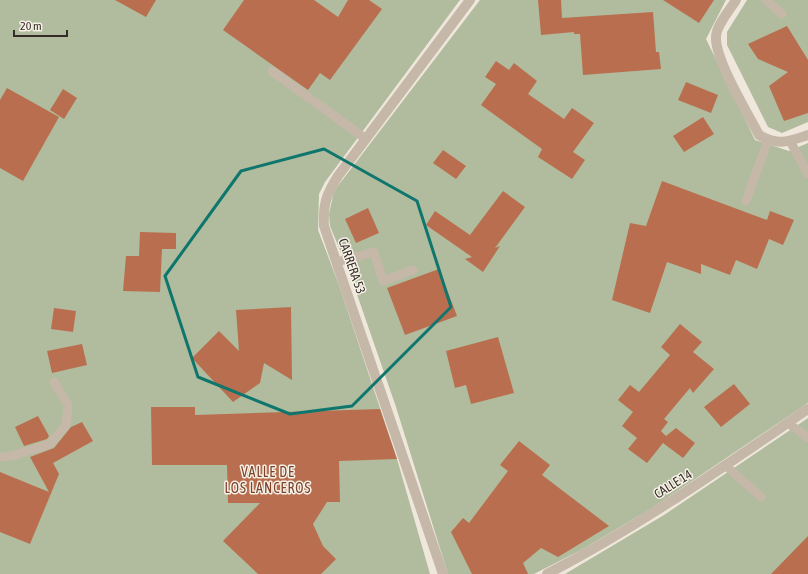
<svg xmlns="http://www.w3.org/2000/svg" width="808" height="574" font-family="'Asap Condensed',sans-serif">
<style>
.green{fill:#b0bc9d}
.building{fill:#b96f4f}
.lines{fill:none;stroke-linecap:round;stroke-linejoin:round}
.service{stroke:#c6b8a9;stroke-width:9}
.minor{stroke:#c6b8a9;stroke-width:10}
.marked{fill:none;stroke:#0f766e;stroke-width:3;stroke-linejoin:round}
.labels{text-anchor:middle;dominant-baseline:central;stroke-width:3;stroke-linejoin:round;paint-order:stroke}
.street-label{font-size:13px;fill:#332c28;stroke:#f7f1e7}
.neighbourhood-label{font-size:14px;letter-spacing:1px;fill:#7a4229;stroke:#f7f1e7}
</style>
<rect width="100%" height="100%" fill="#efe7db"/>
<!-- green -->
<path class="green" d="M 0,0 L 460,0 L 325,182 L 319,194 L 318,230 L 339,285 L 397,459 L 430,574 L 0,574 Z
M 480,0 L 726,0 L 706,39 L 755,140 L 789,151 L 808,143 L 808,403 L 652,508 L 583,549 L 534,574 L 448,574 L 396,407 L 351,277 L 330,226 L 329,214 L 334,191 Z
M 747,0 L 808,0 L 808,122 L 782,133 L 768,127 L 727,45 L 727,32 Z
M 808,418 L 808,574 L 565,574 L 664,515 Z"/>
<!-- building -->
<path class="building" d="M 115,0 L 156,0 L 146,17 Z
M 244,0 L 314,0 L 338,17 L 348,0 L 369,0 L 382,9 L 330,80 L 320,73 L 308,90 L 223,30 Z
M 538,0 L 561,0 L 562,18 L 653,12 L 656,52 L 659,52 L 661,69 L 583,75 L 580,34 L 574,34 L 574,32 L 541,35 Z
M 663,0 L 714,0 L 699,23 Z
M 787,26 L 808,60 L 808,113 L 784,121 L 769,86 L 788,72 L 758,59 L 748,44 Z
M 496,61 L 509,70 L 514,63 L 537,81 L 528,94 L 564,119 L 572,108 L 594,123 L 573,152 L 585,160 L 572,179 L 538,157 L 542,149 L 481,105 L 496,84 L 485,77 Z
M 686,82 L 718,95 L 711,113 L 678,100 Z
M 7,88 L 59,117 L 23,181 L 0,168 L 0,100 Z
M 63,89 L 77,98 L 64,119 L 50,110 Z
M 703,117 L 714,134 L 684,152 L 673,136 Z
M 443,150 L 466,166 L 456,179 L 433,163 Z
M 662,181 L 767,220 L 770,211 L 794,220 L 783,245 L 769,239 L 757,269 L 736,260 L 730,275 L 701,264 L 701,274 L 667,262 L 650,313 L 612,300 L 630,223 L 646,226 Z
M 503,191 L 525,207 L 495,248 L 500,246 L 483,272 L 465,259 L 472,257 L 426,225 L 435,211 L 470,235 Z
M 368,208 L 379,233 L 356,243 L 345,219 Z
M 140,232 L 176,233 L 176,249 L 162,249 L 160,292 L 123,291 L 126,256 L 139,256 Z
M 439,269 L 457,316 L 405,335 L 387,288 Z
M 291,307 L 292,380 L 264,363 L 260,383 L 233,402 L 192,358 L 219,331 L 239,351 L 236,310 Z
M 54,308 L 76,311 L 73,332 L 51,329 Z
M 680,324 L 702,342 L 693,352 L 714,369 L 693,393 L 690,388 L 664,419 L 668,422 L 661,431 L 666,436 L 676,428 L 695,443 L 683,458 L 663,443 L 647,463 L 628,449 L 637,438 L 622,426 L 633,412 L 618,400 L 630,385 L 639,392 L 670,355 L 661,347 Z
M 498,337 L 514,393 L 471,404 L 466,385 L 455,388 L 446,351 Z
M 82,344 L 87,365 L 52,373 L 47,351 Z
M 734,384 L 750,404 L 721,427 L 704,407 Z
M 151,407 L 195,407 L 195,415 L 380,409 L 397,459 L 339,461 L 340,502 L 327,502 L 313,524 L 323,546 L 336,559 L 321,574 L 258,574 L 223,541 L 260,503 L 228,503 L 227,465 L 152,465 Z
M 38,416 L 49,436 L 47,439 L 24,446 L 15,427 Z
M 82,422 L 93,441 L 53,463 L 59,474 L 30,544 L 0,532 L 0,472 L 49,492 L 30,457 L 54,448 L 71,427 Z
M 519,441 L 550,465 L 542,475 L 609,526 L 558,557 L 541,548 L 523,563 L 528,574 L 472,574 L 451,532 L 463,518 L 469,523 L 508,471 L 500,465 Z
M 808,536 L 808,574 L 771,574 Z"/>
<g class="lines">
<!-- service -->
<path class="service" d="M 766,0 L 782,14
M 272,71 L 366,139
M 790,141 L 808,174
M 746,201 L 768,140
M 337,262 L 374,252 L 383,281 L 413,270
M 788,423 L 808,438
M 0,457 L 12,456 L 50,444 L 66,425 L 68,405 L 54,382
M 726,466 L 761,497"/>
<!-- minor -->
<path class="minor" d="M 736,0 C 730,10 716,25 716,37 C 715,60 747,112 759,135 C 779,146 787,142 808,135
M 443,574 L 324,226 C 323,204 326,195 338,176 L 470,0
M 547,574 C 638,527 723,467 808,409"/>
</g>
<!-- marked area -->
<path class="marked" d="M 324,149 L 417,201 L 451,307 L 352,406 L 290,414 L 198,377 L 165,276 L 241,171 Z"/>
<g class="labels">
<!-- street labels -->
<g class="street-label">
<text transform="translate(352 266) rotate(71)">CARRERA 53</text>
<text transform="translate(673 484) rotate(-32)">CALLE 14</text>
</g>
<!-- neighbourhood labels -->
<g class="neighbourhood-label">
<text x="268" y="472">VALLE DE<tspan x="268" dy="16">LOS LANCEROS</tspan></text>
</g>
</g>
<!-- scale -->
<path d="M14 30v6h53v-6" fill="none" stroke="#332c28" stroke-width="2"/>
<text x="20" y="30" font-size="12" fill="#332c28" stroke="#f7f1e7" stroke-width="3" paint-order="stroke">20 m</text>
</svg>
